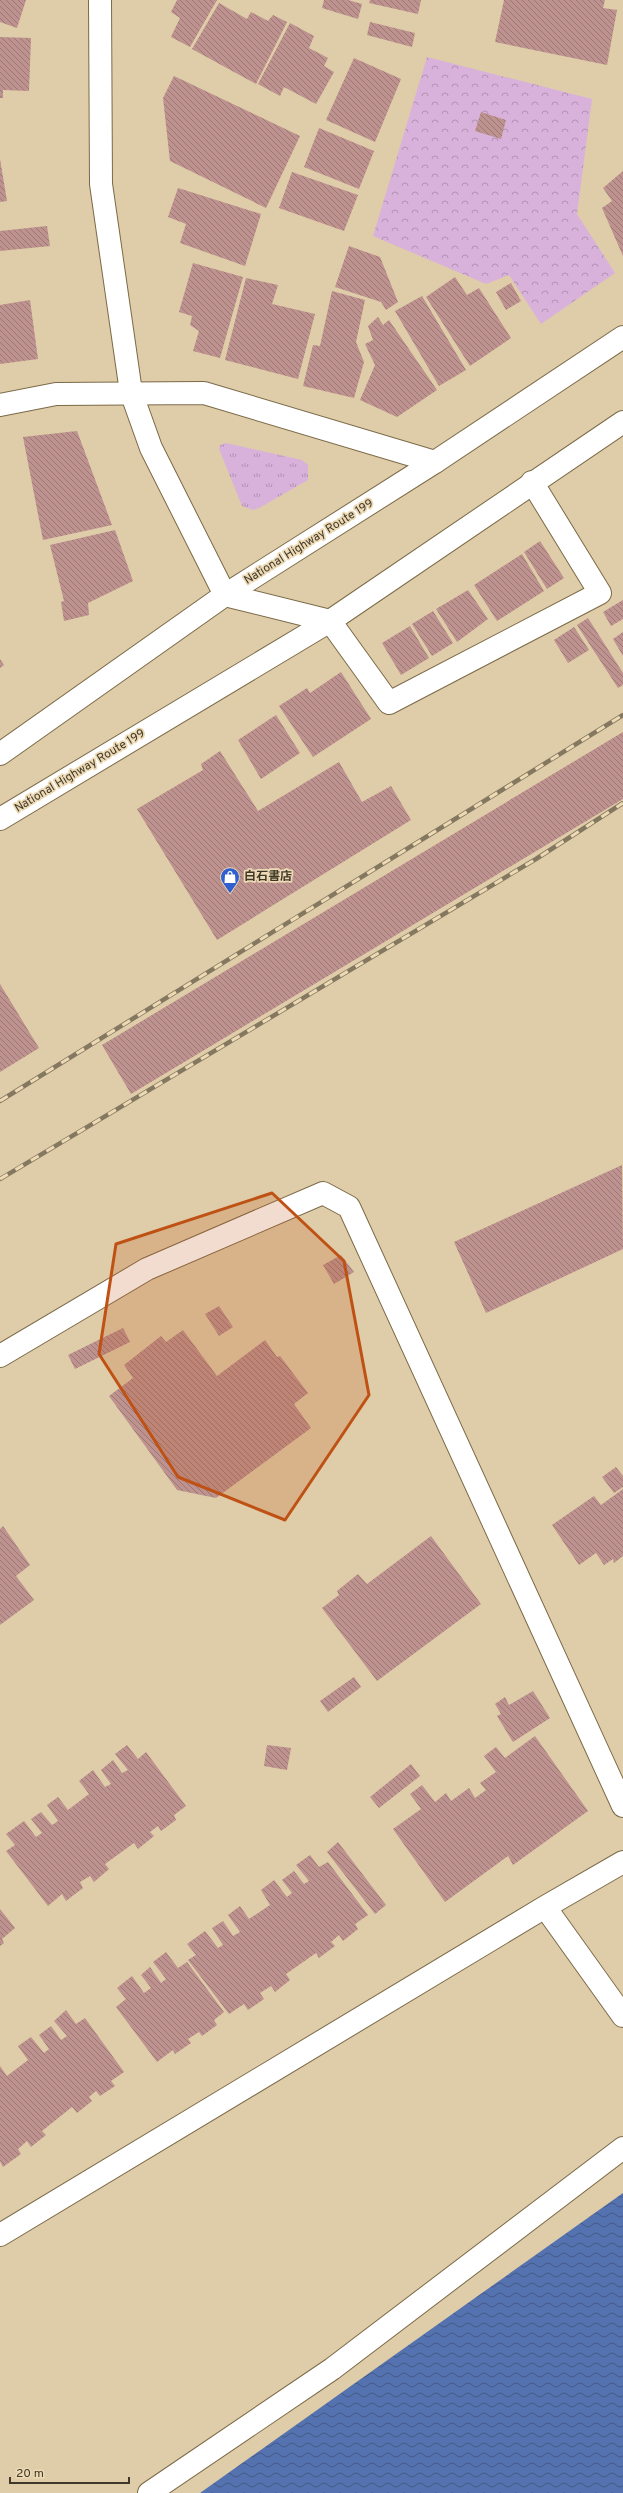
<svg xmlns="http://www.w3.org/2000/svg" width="623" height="2493" font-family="Overpass,'Noto Sans JP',sans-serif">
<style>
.grass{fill:url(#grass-tufts)}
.forest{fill:url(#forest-crowns)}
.water{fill:url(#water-waves)}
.building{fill:url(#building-back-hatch)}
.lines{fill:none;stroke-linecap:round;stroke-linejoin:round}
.minor-casing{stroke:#7b6a48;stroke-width:24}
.tertiary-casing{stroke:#7b6a48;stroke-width:24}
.trunk-casing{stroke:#7b6a48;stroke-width:24}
.minor{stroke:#fff;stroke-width:22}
.tertiary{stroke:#fff;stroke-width:22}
.trunk{stroke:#fff;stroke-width:22}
.rail-casing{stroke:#847860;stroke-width:4.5}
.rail{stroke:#edd9b4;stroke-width:3;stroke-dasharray:9;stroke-linecap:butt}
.marked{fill:#be5113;fill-opacity:0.2;stroke:#be5113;stroke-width:3;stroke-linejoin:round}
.labels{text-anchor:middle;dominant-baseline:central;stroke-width:3.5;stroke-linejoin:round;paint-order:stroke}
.street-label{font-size:12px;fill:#3f3829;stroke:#edd9b4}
.poi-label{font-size:12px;font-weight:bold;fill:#3f3829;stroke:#edd9b4;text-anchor:start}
</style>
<defs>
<pattern id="grass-tufts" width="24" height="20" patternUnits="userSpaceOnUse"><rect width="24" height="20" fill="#d9b2dc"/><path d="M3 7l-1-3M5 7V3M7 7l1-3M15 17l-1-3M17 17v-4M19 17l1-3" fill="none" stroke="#b192b2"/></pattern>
<pattern id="forest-crowns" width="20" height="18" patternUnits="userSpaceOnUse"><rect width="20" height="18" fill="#d9b2dc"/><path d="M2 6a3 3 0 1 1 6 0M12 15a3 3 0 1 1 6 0" fill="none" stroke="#b192b2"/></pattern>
<pattern id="water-waves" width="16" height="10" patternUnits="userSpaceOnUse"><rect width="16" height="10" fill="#5472b0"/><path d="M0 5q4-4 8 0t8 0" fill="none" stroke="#445a87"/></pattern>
<pattern id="building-back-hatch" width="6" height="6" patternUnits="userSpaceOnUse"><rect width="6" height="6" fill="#be928f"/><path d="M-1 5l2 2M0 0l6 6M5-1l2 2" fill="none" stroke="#9c7875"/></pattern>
</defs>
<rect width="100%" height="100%" fill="#dfcca8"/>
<!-- grass -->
<path class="grass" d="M 226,443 L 302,460 L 308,465 L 308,480 L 259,508 L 253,510 L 242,506 L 219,449 L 220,445 Z"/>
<!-- forest -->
<path class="forest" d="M 427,57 L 592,99 L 577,214 L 615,273 L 541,324 L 509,275 L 486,284 L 373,236 Z"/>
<!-- water -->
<path class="water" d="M 623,2193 L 623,2493 L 200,2493 Z"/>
<!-- building -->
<path class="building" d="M 0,0 L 26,0 L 17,28 L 0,22 Z
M 177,0 L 217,0 L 190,47 L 171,37 L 180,18 L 171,12 Z
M 324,0 L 348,0 L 362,4 L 358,19 L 322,8 Z
M 370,0 L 421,0 L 418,14 L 369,3 Z
M 504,0 L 605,0 L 603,8 L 617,10 L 607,65 L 495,42 Z
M 219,3 L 247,19 L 251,12 L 268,21 L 273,15 L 287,22 L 256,84 L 192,49 Z
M 370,22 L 415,33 L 412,47 L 367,35 Z
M 290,23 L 314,36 L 309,48 L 328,58 L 324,66 L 334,72 L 316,104 L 284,87 L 280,96 L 258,84 Z
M 0,37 L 31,38 L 29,91 L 3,90 L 3,98 L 0,98 Z
M 354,58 L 401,79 L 375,142 L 326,120 Z
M 174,76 L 300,136 L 266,208 L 170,161 L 163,98 Z
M 481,112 L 506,120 L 501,139 L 475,131 Z
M 319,128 L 374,151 L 359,189 L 304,167 Z
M 0,159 L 7,201 L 0,202 Z
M 623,171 L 623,256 L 602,208 L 612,201 L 603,188 Z
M 292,172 L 358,195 L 344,231 L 279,208 Z
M 178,188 L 261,214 L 245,266 L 180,243 L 186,224 L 168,217 Z
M 47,226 L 50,246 L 0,251 L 0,231 Z
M 349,246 L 380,257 L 398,302 L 386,310 L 381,302 L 335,287 Z
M 193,263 L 243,277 L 220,358 L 193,351 L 199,331 L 190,325 L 192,316 L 179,312 Z
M 455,277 L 467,295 L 479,288 L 511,338 L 470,366 L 426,297 Z
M 246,278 L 278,285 L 272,304 L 315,314 L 298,379 L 225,360 Z
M 511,283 L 521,301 L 506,310 L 496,292 Z
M 332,291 L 365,300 L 356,342 L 364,362 L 354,398 L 303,386 L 313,345 L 320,346 Z
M 422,296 L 466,370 L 439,386 L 395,311 Z
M 30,300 L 38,359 L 0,364 L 0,305 Z
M 378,317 L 383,325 L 389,320 L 437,390 L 397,417 L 360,400 L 375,365 L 365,344 L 373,340 L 368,326 Z
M 77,431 L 112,525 L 43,540 L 23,437 Z
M 115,530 L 133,581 L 88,603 L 89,615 L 64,621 L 61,602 L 64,601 L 50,545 Z
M 540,541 L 564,578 L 547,589 L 524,552 Z
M 522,554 L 544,591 L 497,621 L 474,585 Z
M 468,590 L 488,619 L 457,642 L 436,609 Z
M 623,600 L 623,619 L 611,626 L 603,612 Z
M 433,611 L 453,643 L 432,656 L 412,624 Z
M 588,618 L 623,673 L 623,685 L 618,688 L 577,625 Z
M 410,626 L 429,658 L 401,675 L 382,643 Z
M 574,627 L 589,650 L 568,663 L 554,640 Z
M 623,632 L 623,656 L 613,639 Z
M 0,659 L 4,665 L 0,668 Z
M 341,672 L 371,719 L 313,757 L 279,706 L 307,688 L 310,693 Z
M 276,715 L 300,753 L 261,779 L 238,740 Z
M 623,732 L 623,799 L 131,1094 L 102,1045 Z
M 220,751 L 258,811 L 339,762 L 362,802 L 391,786 L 411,820 L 217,940 L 137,809 L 203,770 L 201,764 Z
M 0,984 L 39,1048 L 0,1072 Z
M 622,1165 L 623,1249 L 486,1313 L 454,1242 Z
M 341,1255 L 354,1272 L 334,1284 L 323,1265 Z
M 219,1306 L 233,1327 L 219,1336 L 205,1314 Z
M 123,1328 L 130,1342 L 75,1369 L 68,1355 Z
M 183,1330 L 217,1376 L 265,1340 L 277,1357 L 280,1356 L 308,1393 L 294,1404 L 311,1428 L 216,1498 L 177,1490 L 109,1396 L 133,1378 L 124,1365 L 161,1336 L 166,1342 Z
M 616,1467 L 623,1476 L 623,1487 L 614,1493 L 602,1477 Z
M 623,1489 L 623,1556 L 614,1563 L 613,1559 L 604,1565 L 596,1553 L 579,1565 L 552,1525 L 594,1496 L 601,1505 Z
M 3,1526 L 30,1565 L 16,1576 L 34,1600 L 0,1625 L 0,1529 Z
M 431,1536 L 481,1604 L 377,1681 L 322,1608 L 339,1595 L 337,1591 L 358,1574 L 367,1584 Z
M 354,1677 L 361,1687 L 328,1712 L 320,1701 Z
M 533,1691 L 550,1718 L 513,1742 L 497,1716 L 501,1714 L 495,1704 L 505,1697 L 509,1705 Z
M 535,1736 L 588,1811 L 513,1865 L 508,1856 L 445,1902 L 393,1829 L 421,1809 L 410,1794 L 422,1785 L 435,1802 L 446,1793 L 451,1801 L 469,1788 L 475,1798 L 486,1790 L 480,1783 L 496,1772 L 484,1756 L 496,1747 L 505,1758 Z
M 127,1745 L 138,1759 L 146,1752 L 186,1806 L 174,1815 L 176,1820 L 161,1831 L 158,1826 L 150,1832 L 154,1836 L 138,1849 L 134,1843 L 105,1864 L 109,1869 L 94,1882 L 90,1876 L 80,1882 L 83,1888 L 66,1901 L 62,1894 L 48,1906 L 6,1851 L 15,1845 L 6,1834 L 24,1821 L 36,1837 L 42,1833 L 31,1819 L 41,1812 L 52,1825 L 58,1821 L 47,1805 L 58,1797 L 68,1810 L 89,1794 L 79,1781 L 93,1770 L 105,1787 L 111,1784 L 101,1770 L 113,1760 L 122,1773 L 128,1770 L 115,1754 Z
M 267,1745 L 291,1748 L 287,1770 L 264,1766 Z
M 411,1764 L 420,1776 L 379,1808 L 370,1797 Z
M 338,1842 L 386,1905 L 375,1914 L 327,1852 Z
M 310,1855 L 319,1867 L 328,1862 L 368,1915 L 355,1924 L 358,1929 L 343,1941 L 339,1935 L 331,1942 L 335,1946 L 319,1958 L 316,1953 L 286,1974 L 290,1980 L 275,1992 L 271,1986 L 260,1993 L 264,1999 L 248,2010 L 244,2004 L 229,2014 L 188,1960 L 196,1955 L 187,1944 L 205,1931 L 218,1948 L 223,1945 L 212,1928 L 223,1921 L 233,1936 L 240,1932 L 228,1915 L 240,1906 L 249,1919 L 270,1905 L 261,1890 L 274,1880 L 287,1897 L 292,1893 L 282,1880 L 294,1871 L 304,1884 L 309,1881 L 296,1865 Z
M 0,1909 L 15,1928 L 2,1939 L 4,1943 L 0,1946 Z
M 166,1952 L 178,1968 L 187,1962 L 224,2012 L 214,2020 L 217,2025 L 202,2036 L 199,2032 L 188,2039 L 191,2043 L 175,2054 L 173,2050 L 157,2062 L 116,2007 L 126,1999 L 117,1988 L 132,1976 L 144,1993 L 151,1988 L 141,1975 L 150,1967 L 161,1983 L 166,1979 L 153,1962 Z
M 66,2010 L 76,2024 L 85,2018 L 124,2072 L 111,2081 L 115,2086 L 100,2096 L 96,2091 L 89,2097 L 92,2101 L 77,2113 L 72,2107 L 42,2131 L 46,2135 L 31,2147 L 27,2141 L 18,2149 L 21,2154 L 3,2167 L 0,2161 L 0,2066 L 7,2076 L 28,2060 L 18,2046 L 31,2037 L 44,2053 L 49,2049 L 39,2035 L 51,2026 L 61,2040 L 67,2036 L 54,2021 Z"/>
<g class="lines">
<!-- minor casing -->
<g class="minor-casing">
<path id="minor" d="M 0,405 L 56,394 L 204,393 L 435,462
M 225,595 L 330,621 L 389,703 L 600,593 L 532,482
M 0,1356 L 147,1269 L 323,1193 L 349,1207 L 623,1806
M 545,1907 L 623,2016
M 0,2235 L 545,1907 L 623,1862
M 149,2493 L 332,2369 L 623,2148"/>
</g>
<!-- tertiary casing -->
<g class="tertiary-casing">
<path id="tertiary" d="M 100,0 L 101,184 L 131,392 L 151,448 L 225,595"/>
</g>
<!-- trunk casing -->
<g class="trunk-casing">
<path id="trunk" d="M 0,754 L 225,595 L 435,462 L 623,337
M 0,819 L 330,621 L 623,422"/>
</g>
<!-- minor -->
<use href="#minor" class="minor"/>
<!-- tertiary -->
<use href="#tertiary" class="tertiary"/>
<!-- trunk -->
<use href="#trunk" class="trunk"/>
<!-- rail casing -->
<g class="rail-casing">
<path id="rail" d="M 0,1101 L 623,715
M 0,1179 L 536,859 L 623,803"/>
</g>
<!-- rail -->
<use href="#rail" class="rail"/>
</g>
<!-- marked area -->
<path class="marked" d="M 272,1193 L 344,1261 L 369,1395 L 285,1520 L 178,1477 L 99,1354 L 116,1244 Z"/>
<!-- icons -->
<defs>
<g id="shop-pin" transform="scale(1)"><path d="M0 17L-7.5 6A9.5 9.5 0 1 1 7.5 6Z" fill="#305fce" stroke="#edd9b4"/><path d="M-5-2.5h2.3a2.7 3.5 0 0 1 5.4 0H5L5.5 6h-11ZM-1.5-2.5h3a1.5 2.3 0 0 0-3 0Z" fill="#fff"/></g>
</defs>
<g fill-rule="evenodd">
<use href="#shop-pin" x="230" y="877"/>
</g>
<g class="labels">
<!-- street labels -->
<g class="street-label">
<text transform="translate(309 542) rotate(-32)">National Highway Route 199</text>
<text transform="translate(80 771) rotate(-31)">National Highway Route 199</text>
</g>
<!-- poi labels -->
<g class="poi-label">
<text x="244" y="877">白石書店</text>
</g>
</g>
<!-- scale -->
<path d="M10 2477v6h119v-6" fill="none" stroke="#3f3829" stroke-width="2"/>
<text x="16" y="2477" font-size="12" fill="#3f3829" stroke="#edd9b4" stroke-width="3" paint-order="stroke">20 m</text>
</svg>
